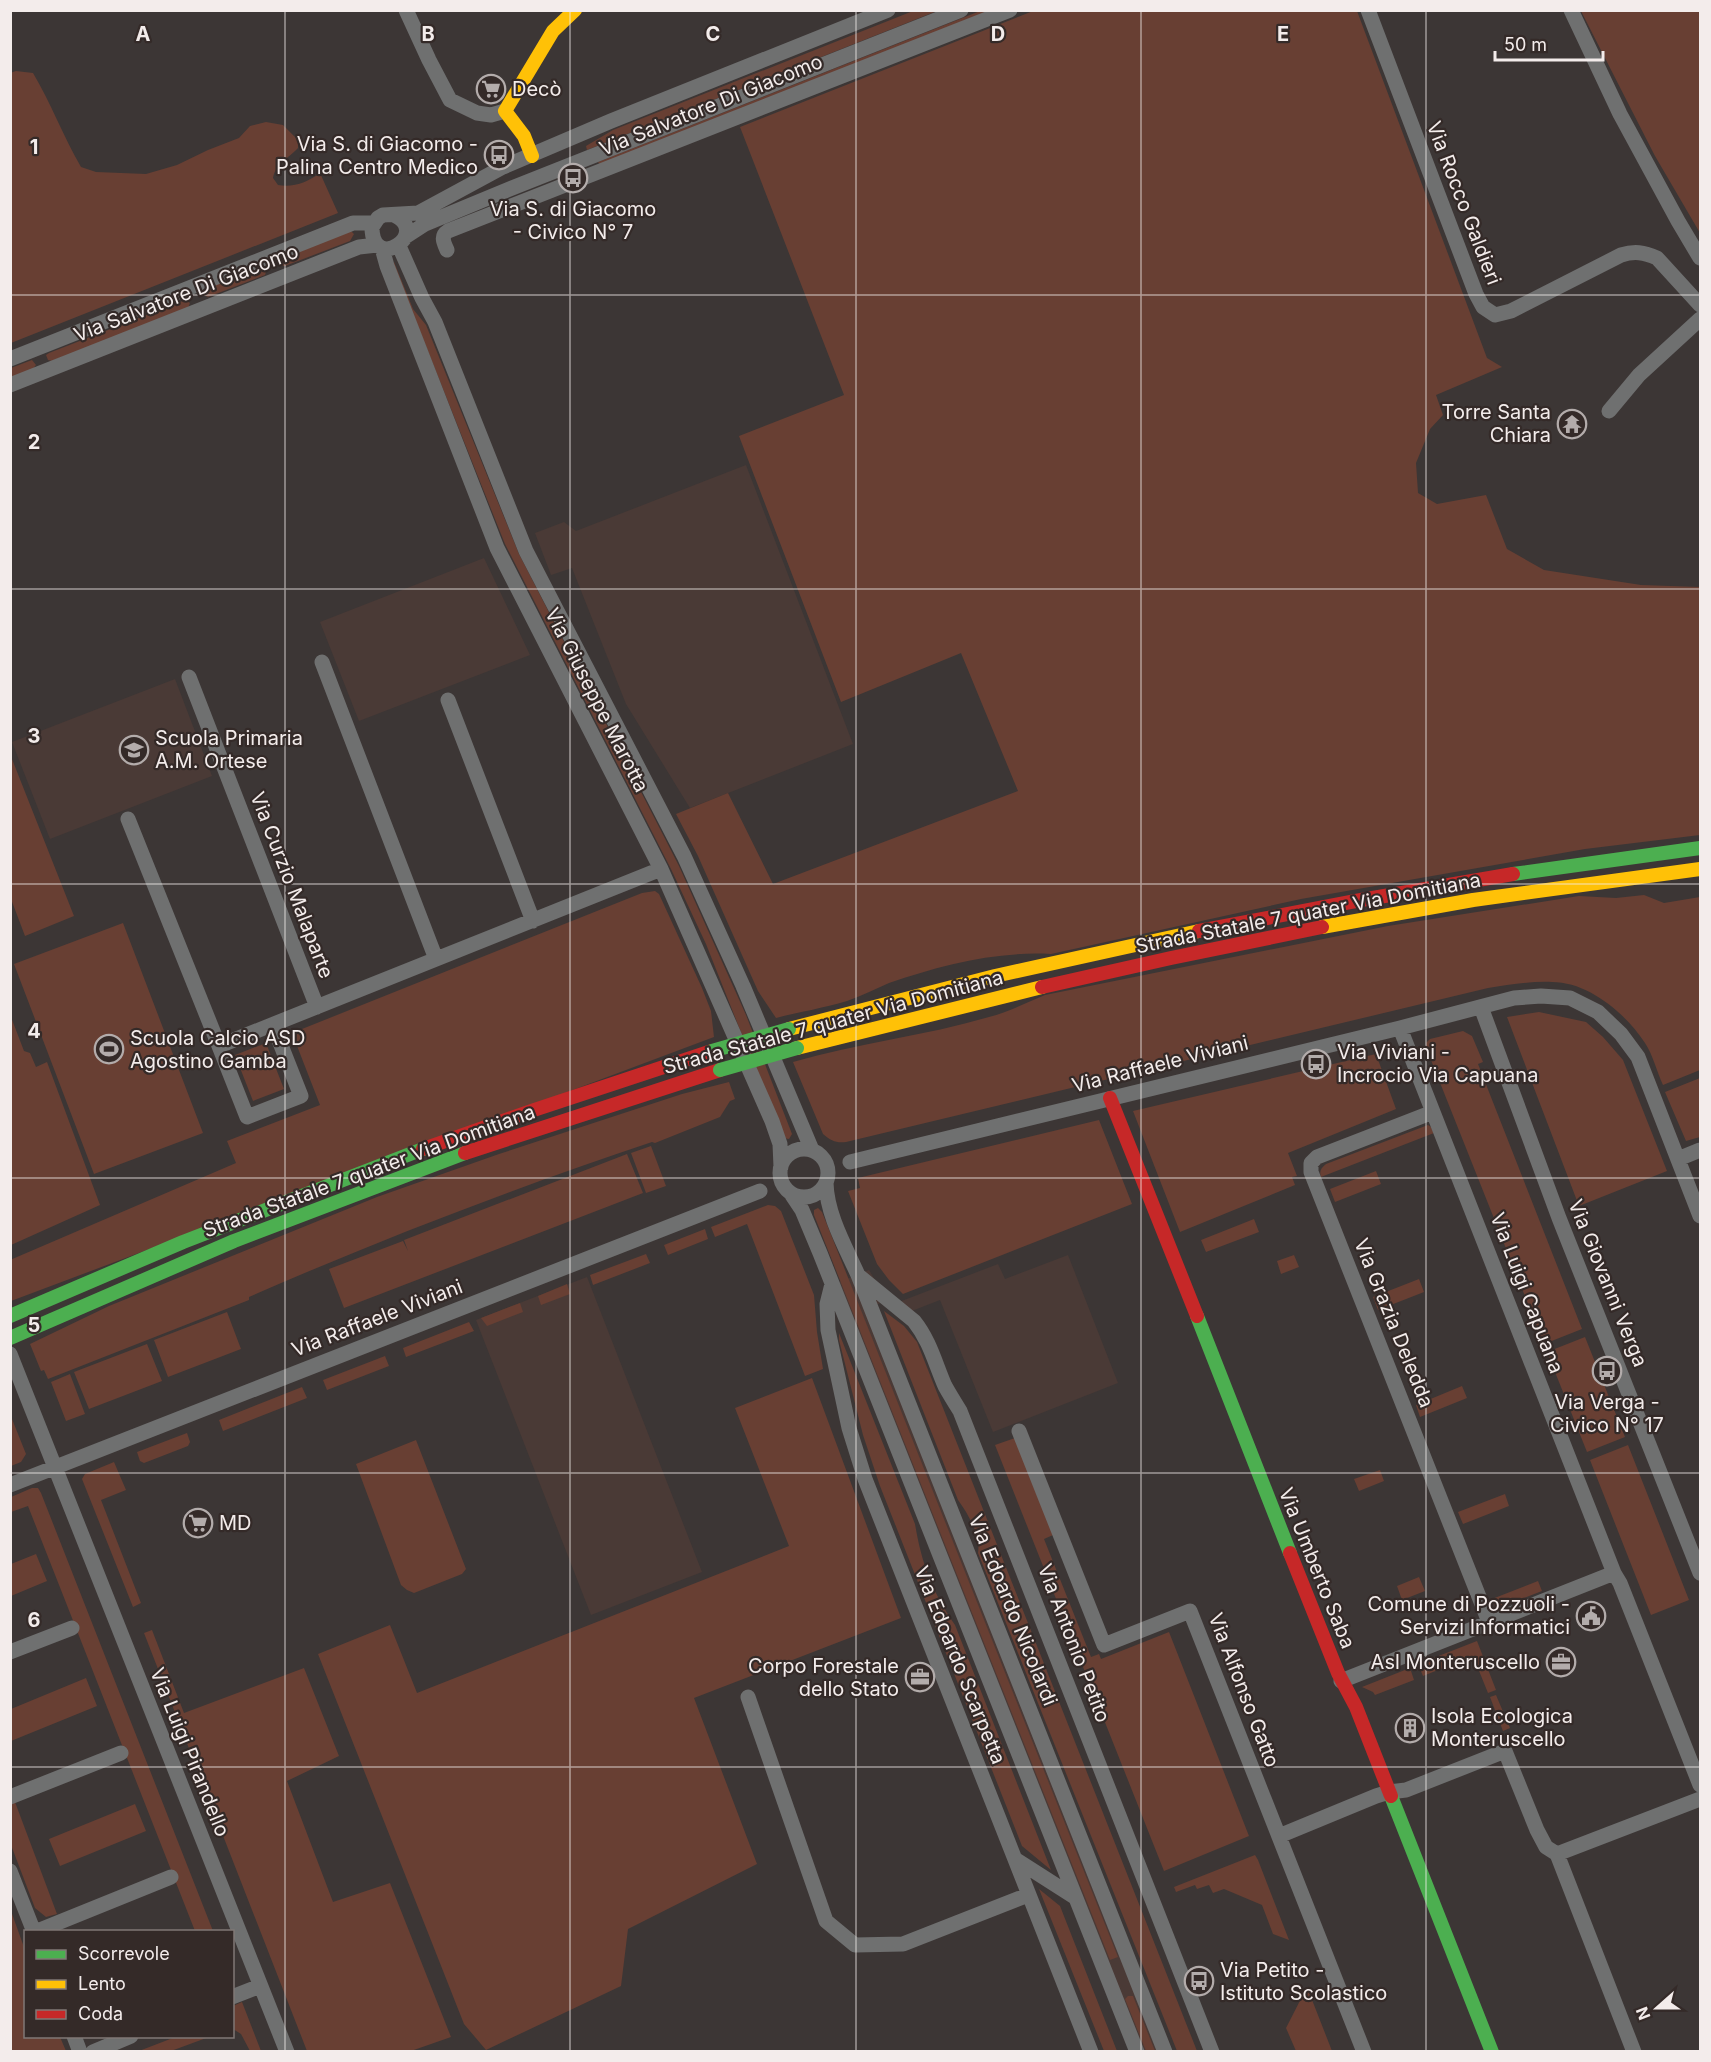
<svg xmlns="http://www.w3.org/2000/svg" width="1711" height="2062" font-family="Inter,sans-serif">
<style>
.built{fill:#4a3a36}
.green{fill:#683f33}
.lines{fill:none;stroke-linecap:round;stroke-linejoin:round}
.street{stroke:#6f7070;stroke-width:15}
.fast{stroke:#4caf50;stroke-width:14}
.slow{stroke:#ffc107;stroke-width:14}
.jam{stroke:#c62828;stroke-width:14}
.fast-bridge{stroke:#4caf50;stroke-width:14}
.grid{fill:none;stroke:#f3eceb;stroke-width:1.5;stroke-opacity:0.55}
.labels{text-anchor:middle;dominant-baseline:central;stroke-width:4.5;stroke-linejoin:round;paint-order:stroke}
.poi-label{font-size:20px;fill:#f3eceb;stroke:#342a28;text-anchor:start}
.street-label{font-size:20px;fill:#f3eceb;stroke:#342a28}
.grid-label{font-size:20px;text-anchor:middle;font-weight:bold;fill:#f3eceb;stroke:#342a28;stroke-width:4.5;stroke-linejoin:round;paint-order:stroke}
</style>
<rect width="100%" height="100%" fill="#3c3635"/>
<!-- built -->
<path class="built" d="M 746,465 L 853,744 L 690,808 L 626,704 L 572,568 L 551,575 L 535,533 L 564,522 L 576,531 Z
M 484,558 L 530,655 L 359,721 L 320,622 Z
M 175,679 L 212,776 L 50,839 L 12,742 Z
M 1068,1255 L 1118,1383 L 993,1432 L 940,1300 L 899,1316 L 881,1303 L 870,1307 L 1165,2051 L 1137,2051 L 832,1285 L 869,1270 L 875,1280 L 899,1302 L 998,1264 L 1005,1279 Z
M 587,1277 L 702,1572 L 591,1615 L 476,1320 Z"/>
<!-- green -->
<path class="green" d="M 913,11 L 937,11 L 587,150 L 586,146 L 613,130 Z
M 980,11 L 991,11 L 600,165 L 598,162 Z
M 1033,11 L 1357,11 L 1487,358 L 1502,367 L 1436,395 L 1443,415 L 1430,429 L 1416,463 L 1418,493 L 1437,504 L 1486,495 L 1507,549 L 1544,570 L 1641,585 L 1700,587 L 1700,835 L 1585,849 L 1301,899 L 1051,954 C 996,951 941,965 889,983 C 875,989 861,996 847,1001 C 824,1008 799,1012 776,1018 L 758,991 L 698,856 L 676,814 L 728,793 L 773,884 L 1018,791 L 961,653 L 841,702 L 739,436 L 844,395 L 740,127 Z
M 1581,11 L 1700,11 L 1700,233 L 1655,156 Z
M 16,71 L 33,73 C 51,103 63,136 81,167 L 96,172 L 146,174 L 177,165 L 208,150 L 239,138 L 250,126 L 266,122 L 283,125 L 298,140 L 298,148 C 288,159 276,163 273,178 L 278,185 C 293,188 308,182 320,173 L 338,213 L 11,343 L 10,73 Z
M 351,231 L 354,234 L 350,241 L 285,266 L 280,265 L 280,259 Z
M 394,262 L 413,309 L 426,325 L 519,554 L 679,866 L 746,1015 L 792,1134 L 789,1139 L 783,1138 L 706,944 L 671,869 L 505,544 L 393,264 Z
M 261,266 L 267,269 L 265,275 L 208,297 L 204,295 L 205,289 Z
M 185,300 L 190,303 L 188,308 L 52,361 L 48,360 L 46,355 L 49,353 Z
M 32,360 L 36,365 L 32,370 L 11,378 L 11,368 Z
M 10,754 L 74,916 L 25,936 L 11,899 Z
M 655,891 L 659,894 L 702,988 L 711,1011 L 714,1037 L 11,1301 L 10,1260 L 236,1163 L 227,1141 L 320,1105 L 292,1033 L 642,893 Z
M 1644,895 L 1664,903 L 1700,897 L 1700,1070 L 1663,1085 C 1657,1072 1653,1055 1645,1043 C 1626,1014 1589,982 1552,982 C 1531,981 1509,985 1488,988 L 846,1142 C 836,1143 831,1141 823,1134 L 793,1062 C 857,1043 925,1036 989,1017 C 1008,1012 1026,1003 1045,995 L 1388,926 L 1579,896 L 1616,898 Z
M 123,923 L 203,1133 L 94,1174 L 14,964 Z
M 1539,1012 L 1586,1022 L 1603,1037 L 1623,1060 L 1667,1171 L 1579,1206 L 1507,1017 Z
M 11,1017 L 24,1051 L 30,1053 L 36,1067 L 47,1062 L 100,1205 L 11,1245 Z
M 1463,1031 L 1472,1036 L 1483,1062 L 1478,1064 L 1582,1329 L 1544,1344 L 1427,1050 L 1426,1043 L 1430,1039 Z
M 266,1043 L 284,1089 L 253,1101 L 235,1055 Z
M 1376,1054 L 1396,1109 L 1288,1153 L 1297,1176 L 1292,1177 L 1295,1185 L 1180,1232 L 1133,1111 Z
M 1700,1078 L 1700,1137 L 1686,1141 L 1665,1092 Z
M 729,1082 L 735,1099 L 730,1101 L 720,1117 L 655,1143 L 652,1142 C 515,1188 381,1239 249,1297 L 249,1300 L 48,1379 L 44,1370 L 41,1371 L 30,1344 L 109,1306 L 377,1197 L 499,1154 L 682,1094 Z
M 1099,1120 L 1132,1204 L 903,1294 L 889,1280 L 877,1264 L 848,1191 L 860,1188 L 858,1178 Z
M 1428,1125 L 1431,1127 L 1434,1133 L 1321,1177 C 1319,1171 1321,1168 1326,1164 Z
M 651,1146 L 666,1186 L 646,1193 L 631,1153 Z
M 627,1154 L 643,1193 L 344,1308 L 329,1269 L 403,1241 L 408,1251 L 404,1240 Z
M 1376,1171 L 1381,1184 L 1335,1202 L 1330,1189 Z
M 768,1205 L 775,1206 L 781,1211 L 814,1295 L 817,1332 L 823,1369 L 805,1376 L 747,1224 L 715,1237 L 711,1227 Z
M 818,1208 L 822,1212 L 1118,1957 L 1110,1960 L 814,1215 L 814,1210 Z
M 1254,1219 L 1259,1232 L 1206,1252 L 1201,1240 Z
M 705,1229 L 708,1239 L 668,1255 L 664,1245 Z
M 646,1254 L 650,1263 L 593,1285 L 590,1275 Z
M 1294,1255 L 1299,1267 L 1281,1274 L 1277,1261 Z
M 1419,1279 L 1424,1292 L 1378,1310 L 1373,1297 Z
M 567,1284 L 570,1294 L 541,1305 L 538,1296 Z
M 520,1303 L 523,1312 L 487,1326 L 481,1318 Z
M 884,1311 L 904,1326 L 917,1342 L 1197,2051 L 1177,2051 L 978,1553 C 981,1535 968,1514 958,1500 Z
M 227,1312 L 241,1349 L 168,1377 L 154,1340 Z
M 469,1322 L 474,1331 L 406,1357 L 403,1348 Z
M 839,1333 L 915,1524 C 922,1565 932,1591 955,1625 L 1051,1870 L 1022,1846 L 880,1486 L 863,1435 L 839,1340 Z
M 1585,1337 L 1625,1437 L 1587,1452 L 1547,1352 Z
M 147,1344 L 162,1381 L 89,1409 L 74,1372 Z
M 385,1356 L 389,1366 L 327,1390 L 323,1380 Z
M 70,1374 L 85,1414 L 66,1421 L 51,1382 Z
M 812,1378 L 901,1618 L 694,1698 L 757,1864 L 628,1929 L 621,1986 L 486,2050 L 464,2024 L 318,1654 L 390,1625 L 417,1693 L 789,1546 L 735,1408 Z
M 1462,1386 L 1467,1398 L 1420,1417 L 1416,1405 Z
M 302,1387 L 307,1398 L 223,1431 L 219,1420 Z
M 10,1414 L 26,1454 L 21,1462 L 11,1466 Z
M 187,1433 L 190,1442 L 188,1446 L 144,1463 L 140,1461 L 137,1452 Z
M 1015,1438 L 1053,1535 L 1044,1539 L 1091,1657 L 1099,1654 L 1101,1659 L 1169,1632 L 1249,1836 L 1164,1871 L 995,1445 Z
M 416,1440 L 466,1569 L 462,1574 L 414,1593 L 407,1590 L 401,1585 L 356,1464 Z
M 1628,1445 L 1689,1600 L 1651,1615 L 1590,1460 Z
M 114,1462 L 126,1490 L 101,1500 L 141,1603 L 133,1607 L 82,1479 L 85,1474 Z
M 1380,1470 L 1384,1481 L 1359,1491 L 1354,1479 Z
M 32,1488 L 38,1488 L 41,1493 L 213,1931 L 195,1931 L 28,1506 L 11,1512 L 11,1497 Z
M 1505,1494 L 1509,1506 L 1463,1524 L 1458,1512 Z
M 36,1554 L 47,1581 L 11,1596 L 11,1564 Z
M 1419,1577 L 1425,1591 L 1402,1600 L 1397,1586 Z
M 1538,1581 L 1542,1591 L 1496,1609 L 1492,1599 Z
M 152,1630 L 184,1713 L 304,1668 L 339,1756 L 287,1781 L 333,1902 L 390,1883 L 451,2037 L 411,2051 L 307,2051 L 144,1633 Z
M 1477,1641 L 1496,1690 L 1488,1693 L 1473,1656 L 1423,1676 L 1418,1664 Z
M 1410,1668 L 1414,1680 L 1375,1695 L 1373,1692 L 1362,1687 Z
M 86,1678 L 97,1706 L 11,1741 L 11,1709 Z
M 1496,1695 L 1510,1728 L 1503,1731 L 1490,1697 Z
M 15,1802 L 57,1914 L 46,1917 L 35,1908 L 11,1845 L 11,1804 Z
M 135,1804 L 146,1831 L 60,1866 L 49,1839 Z
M 1255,1855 L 1258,1860 L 1289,1940 L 1273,1934 L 1262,1905 L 1224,1889 L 1213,1893 L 1209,1885 L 1197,1889 L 1195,1885 L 1176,1892 L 1174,1887 Z
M 1039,1889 L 1060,1906 L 1117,2051 L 1104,2051 Z
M 11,1911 L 25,1950 L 26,2036 L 60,2037 L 66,2051 L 11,2051 Z
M 1307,1987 L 1332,2051 L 1296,2051 L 1286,2028 Z
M 1128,1996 L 1133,1996 L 1155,2051 L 1146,2051 L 1125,1999 Z
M 242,2002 L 261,2051 L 250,2051 L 241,2034 L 233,2029 L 233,2006 Z
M 178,2036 L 209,2037 L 171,2051 L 139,2051 Z"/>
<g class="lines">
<!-- street -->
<path class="street" d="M 406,10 L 429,60 L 450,100 L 477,113 L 491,115 L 505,111
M 1368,10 L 1476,294 L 1483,307 L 1495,315 L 1511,311 L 1621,255 C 1634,251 1644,252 1657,258 L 1700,305
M 1571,10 L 1620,114 L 1678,221 L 1700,258
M 394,215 C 432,233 372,274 372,227 L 378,218 L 383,215 L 418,213 L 503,167 L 611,121 L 888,10
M 405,237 L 425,224 L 512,188 L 961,10
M 399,246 L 422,298 L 435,322 L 526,551 L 684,856 L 743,986 L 812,1150
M 382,248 L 387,266 L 497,548 L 661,869 L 772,1121 L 780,1144 L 781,1167
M 447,250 C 444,243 440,236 448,231 L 1010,10
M 10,359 L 353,223 L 374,223
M 10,385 L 359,247 L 377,245
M 1609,411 L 1639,375 L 1700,319
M 322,662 L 436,959
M 189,677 L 317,1007
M 448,700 L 533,921
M 128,819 L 219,1046
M 1481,1007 L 1559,1218 L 1700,1573
M 273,1025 L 301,1096 L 247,1117 L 219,1046 L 661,869
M 1400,1028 L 1614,1573 L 1620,1583 L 1700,1785
M 1433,1112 L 1317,1157 L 1311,1163 L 1311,1172 L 1489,1622
M780 1173a24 24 0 1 1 48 0a24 24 0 1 1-48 0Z
M 1678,1159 L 1700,1150
M 850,1162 L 1400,1028 L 1514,998 L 1541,996 L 1570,998 L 1598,1012 L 1621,1034 L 1638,1057 L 1700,1216
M 826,1183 C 827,1215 845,1246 858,1275 L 1165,2052
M 792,1195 L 802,1210 L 820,1253 L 1137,2052
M 859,1276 L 914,1321 C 930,1341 935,1363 945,1386 C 950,1395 955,1403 960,1411 L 1212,2052
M 832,1284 L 827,1304 L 828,1330 L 849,1428 L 865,1479 L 1091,2052
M 10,1354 L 287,2052
M 1019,1431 L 1104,1645 L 1190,1611 L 1364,2052
M 10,1485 L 760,1191
M 10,1652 L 72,1628
M 1341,1681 L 1614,1573
M 748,1697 L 826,1921 L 855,1945 L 903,1944 L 1028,1895
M 10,1797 L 121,1753
M 1279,1836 L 1376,1796 L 1389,1792 L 1406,1790 L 1505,1751 L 1537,1830 L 1546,1847 L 1557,1854 L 1634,2052
M 1557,1854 L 1700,1799
M 1015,1859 L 1076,1898
M 10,1871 L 34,1932
M 35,1932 L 171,1877
M 232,1997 L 260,1986
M 74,2036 L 80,2052
M 93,2052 L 131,2036"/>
<!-- fast -->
<path class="fast" d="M 1513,874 L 1700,848
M 10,1316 L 183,1242 L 423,1149
M 1197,1316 L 1290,1553
M 10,1338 L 234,1241 L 465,1153
M 1391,1796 L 1492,2052"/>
<!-- slow -->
<path class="slow" d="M 532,156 L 524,136 L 505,111 L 553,31 L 575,10
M 1322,927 L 1473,900 L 1700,869
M 789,1029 L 995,976 L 1199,931
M 797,1048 L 1042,987"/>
<!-- jam -->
<path class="jam" d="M 1199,931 L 1361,900 L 1513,874
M 1042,987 L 1171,958 L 1322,927
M 1110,1098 L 1197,1316
M 423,1149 L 534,1110 L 712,1051
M 465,1153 L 720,1070
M 1290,1553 L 1338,1673 L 1356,1707 L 1391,1796"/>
<!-- fast-bridge -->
<path class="fast-bridge" d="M 712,1051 L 789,1029
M 720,1070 L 797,1048"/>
</g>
<!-- grid -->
<path class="grid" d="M 285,10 L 285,2052M 570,10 L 570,2052M 856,10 L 856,2052M 1141,10 L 1141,2052M 1426,10 L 1426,2052M 10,295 L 1700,295M 10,589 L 1700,589M 10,884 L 1700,884M 10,1178 L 1700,1178M 10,1473 L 1700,1473M 10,1767 L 1700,1767"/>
<!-- icons -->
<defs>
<g id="supermarket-ring" transform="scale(1.5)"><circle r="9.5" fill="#342a28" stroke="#b3acab" stroke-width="1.5"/><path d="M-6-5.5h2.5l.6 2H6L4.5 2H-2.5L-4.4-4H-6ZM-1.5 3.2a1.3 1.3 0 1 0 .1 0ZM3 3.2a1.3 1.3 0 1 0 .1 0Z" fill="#b3acab"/></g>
<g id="bus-ring" transform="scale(1.5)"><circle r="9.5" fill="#342a28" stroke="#b3acab" stroke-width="1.5"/><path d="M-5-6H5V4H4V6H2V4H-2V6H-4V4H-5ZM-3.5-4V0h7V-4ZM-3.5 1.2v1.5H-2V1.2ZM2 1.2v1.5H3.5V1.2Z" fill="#b3acab"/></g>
<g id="temple-ring" transform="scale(1.5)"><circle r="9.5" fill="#342a28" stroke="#b3acab" stroke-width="1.5"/><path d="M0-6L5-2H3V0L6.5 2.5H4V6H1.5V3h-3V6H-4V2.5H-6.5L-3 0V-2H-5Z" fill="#b3acab"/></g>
<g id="school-ring" transform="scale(1.5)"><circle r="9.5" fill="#342a28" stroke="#b3acab" stroke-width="1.5"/><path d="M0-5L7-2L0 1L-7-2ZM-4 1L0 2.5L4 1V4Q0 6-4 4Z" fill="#b3acab"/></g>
<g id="stadium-ring" transform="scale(1.5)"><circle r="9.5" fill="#342a28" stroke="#b3acab" stroke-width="1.5"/><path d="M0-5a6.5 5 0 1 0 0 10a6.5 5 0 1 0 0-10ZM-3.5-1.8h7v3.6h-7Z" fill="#b3acab"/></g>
<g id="civic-ring" transform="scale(1.5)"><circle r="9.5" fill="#342a28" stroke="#b3acab" stroke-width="1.5"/><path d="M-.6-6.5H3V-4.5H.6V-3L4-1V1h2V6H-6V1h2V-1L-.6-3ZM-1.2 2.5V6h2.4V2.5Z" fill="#b3acab"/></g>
<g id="office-ring" transform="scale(1.5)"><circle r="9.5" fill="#342a28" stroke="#b3acab" stroke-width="1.5"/><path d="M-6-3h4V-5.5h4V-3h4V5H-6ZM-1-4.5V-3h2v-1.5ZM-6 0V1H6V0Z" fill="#b3acab"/></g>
<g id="building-ring" transform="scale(1.5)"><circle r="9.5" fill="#342a28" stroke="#b3acab" stroke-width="1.5"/><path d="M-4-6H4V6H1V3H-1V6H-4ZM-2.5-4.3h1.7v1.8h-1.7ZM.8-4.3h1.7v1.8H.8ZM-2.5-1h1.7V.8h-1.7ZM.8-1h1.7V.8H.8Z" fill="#b3acab"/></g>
</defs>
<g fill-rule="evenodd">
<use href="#supermarket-ring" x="491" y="89"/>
<use href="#bus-ring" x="499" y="155"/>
<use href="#bus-ring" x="573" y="178"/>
<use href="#temple-ring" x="1572" y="424"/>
<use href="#school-ring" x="134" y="750"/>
<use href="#stadium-ring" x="109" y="1049"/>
<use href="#bus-ring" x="1316" y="1064"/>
<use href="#bus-ring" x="1607" y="1371"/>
<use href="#supermarket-ring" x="198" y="1523"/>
<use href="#civic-ring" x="1591" y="1616"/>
<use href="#office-ring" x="1561" y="1662"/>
<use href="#office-ring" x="920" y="1677"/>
<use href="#building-ring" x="1410" y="1728"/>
<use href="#bus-ring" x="1199" y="1981"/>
</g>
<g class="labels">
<!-- poi labels -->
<g class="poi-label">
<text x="512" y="89">Decò</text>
<text x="478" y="144" text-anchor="end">Via S. di Giacomo -<tspan x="478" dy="23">Palina Centro Medico</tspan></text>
<text x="573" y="209" text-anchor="middle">Via S. di Giacomo<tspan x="573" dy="23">- Civico N° 7</tspan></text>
<text x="1551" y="412" text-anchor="end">Torre Santa<tspan x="1551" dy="23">Chiara</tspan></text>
<text x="155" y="738">Scuola Primaria<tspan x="155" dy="23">A.M. Ortese</tspan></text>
<text x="130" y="1038">Scuola Calcio ASD<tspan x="130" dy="23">Agostino Gamba</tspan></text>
<text x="1337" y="1052">Via Viviani -<tspan x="1337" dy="23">Incrocio Via Capuana</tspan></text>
<text x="1607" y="1402" text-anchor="middle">Via Verga -<tspan x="1607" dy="23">Civico N° 17</tspan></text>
<text x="219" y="1523">MD</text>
<text x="1570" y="1604" text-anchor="end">Comune di Pozzuoli -<tspan x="1570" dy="23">Servizi Informatici</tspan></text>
<text x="1540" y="1662" text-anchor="end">Asl Monteruscello</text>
<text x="899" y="1666" text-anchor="end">Corpo Forestale<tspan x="899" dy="23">dello Stato</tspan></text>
<text x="1431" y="1716">Isola Ecologica<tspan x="1431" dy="23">Monteruscello</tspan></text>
<text x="1220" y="1970">Via Petito -<tspan x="1220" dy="23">Istituto Scolastico</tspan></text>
</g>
<!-- street labels -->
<g class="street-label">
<text transform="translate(711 105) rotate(-22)">Via Salvatore Di Giacomo</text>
<text transform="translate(1464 203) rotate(69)">Via Rocco Galdieri</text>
<text transform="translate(186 293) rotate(-21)">Via Salvatore Di Giacomo</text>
<text transform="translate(597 700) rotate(63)">Via Giuseppe Marotta</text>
<text transform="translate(292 885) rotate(69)">Via Curzio Malaparte</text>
<text transform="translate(1308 913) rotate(-11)">Strada Statale 7 quater Via Domitiana</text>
<text transform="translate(833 1022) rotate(-15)">Strada Statale 7 quater Via Domitiana</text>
<text transform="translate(1160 1064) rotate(-14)">Via Raffaele Viviani</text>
<text transform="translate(369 1171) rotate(-20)">Strada Statale 7 quater Via Domitiana</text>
<text transform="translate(1608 1283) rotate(68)">Via Giovanni Verga</text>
<text transform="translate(1527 1293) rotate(69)">Via Luigi Capuana</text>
<text transform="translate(377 1318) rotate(-21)">Via Raffaele Viviani</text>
<text transform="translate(1394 1323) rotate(68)">Via Grazia Deledda</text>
<text transform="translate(1317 1568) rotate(68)">Via Umberto Saba</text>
<text transform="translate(1013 1610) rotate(68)">Via Edoardo Nicolardi</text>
<text transform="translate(1074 1643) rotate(69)">Via Antonio Petito</text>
<text transform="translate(960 1665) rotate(68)">Via Edoardo Scarpetta</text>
<text transform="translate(1244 1690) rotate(69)">Via Alfonso Gatto</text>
<text transform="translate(190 1752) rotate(68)">Via Luigi Pirandello</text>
</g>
</g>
<g class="grid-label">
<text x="143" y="41">A</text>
<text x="428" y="41">B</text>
<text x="713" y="41">C</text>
<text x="998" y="41">D</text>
<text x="1283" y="41">E</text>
<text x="34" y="154">1</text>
<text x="34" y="449">2</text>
<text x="34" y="743">3</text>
<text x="34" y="1038">4</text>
<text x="34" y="1332">5</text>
<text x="34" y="1627">6</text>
</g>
<!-- border -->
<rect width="1711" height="2062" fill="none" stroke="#f3eceb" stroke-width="24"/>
<!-- legend -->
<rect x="24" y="1930" width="210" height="108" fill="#342a28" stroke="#807876" stroke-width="1.5"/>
<rect x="36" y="1950" width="30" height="9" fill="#4caf50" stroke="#807876" stroke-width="1.5"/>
<text x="78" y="1960" font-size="18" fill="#f3eceb">Scorrevole</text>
<rect x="36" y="1980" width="30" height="9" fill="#ffc107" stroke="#807876" stroke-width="1.5"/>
<text x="78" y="1990" font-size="18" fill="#f3eceb">Lento</text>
<rect x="36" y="2010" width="30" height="9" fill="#c62828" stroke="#807876" stroke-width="1.5"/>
<text x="78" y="2020" font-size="18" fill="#f3eceb">Coda</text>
<!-- north arrow -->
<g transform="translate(1657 2008) rotate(249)" stroke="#342a28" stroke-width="4.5" paint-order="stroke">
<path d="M0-4.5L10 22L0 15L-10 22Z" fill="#f3eceb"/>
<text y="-9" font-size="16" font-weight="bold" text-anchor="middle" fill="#f3eceb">N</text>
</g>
<!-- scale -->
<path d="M1495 51v9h108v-9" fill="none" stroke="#f3eceb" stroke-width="3"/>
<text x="1504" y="51" font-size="18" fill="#f3eceb" stroke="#342a28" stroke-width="4.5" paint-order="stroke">50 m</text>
</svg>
